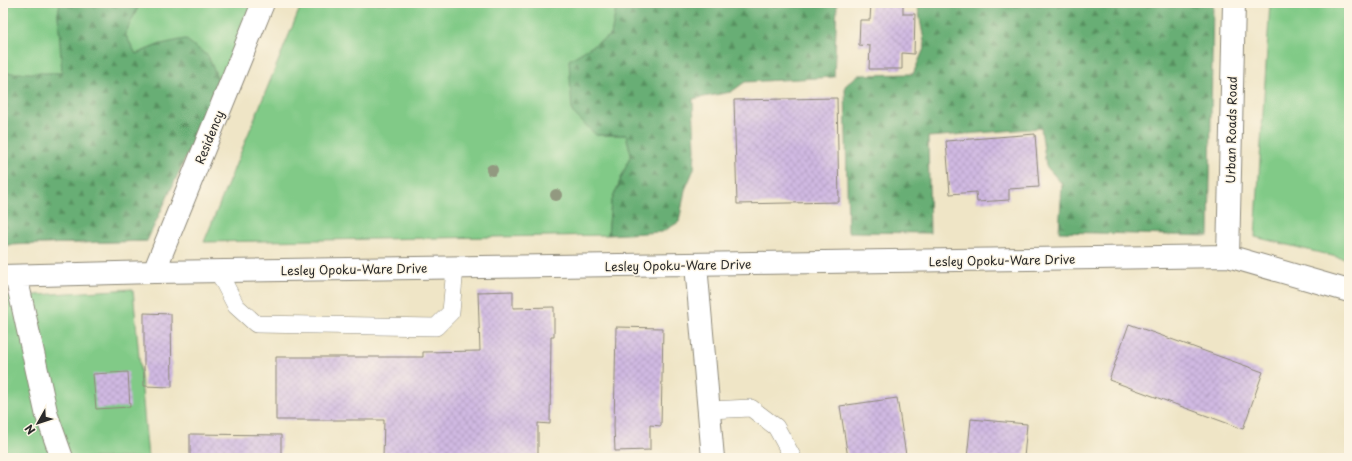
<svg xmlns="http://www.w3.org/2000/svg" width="1352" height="461" font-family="'Playpen Sans',sans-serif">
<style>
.green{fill:#81ca87;stroke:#567a59}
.forest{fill:url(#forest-firs);stroke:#4a6c50}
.building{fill:url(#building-cross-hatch)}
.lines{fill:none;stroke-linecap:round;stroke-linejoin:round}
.lane-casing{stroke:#8d8878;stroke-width:18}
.street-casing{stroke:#8d8878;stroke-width:24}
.lane{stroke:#fff;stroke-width:17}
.street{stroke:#fff;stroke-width:22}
.tree{fill:#929980}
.labels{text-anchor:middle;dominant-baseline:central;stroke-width:3;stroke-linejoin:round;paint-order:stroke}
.street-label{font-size:12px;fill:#2b2b2b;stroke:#fcf5e5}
</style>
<defs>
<pattern id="forest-firs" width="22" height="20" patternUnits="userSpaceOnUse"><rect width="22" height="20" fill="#68ae74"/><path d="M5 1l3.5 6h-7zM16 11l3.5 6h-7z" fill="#568e5f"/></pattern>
<pattern id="building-cross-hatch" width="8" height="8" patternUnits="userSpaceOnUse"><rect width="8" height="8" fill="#d0b9e2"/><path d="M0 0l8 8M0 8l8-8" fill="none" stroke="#b39fc2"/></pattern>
</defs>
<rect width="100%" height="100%" fill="#fcf5e5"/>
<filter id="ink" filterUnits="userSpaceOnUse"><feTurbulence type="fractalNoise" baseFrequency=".025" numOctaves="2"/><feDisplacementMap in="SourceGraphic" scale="8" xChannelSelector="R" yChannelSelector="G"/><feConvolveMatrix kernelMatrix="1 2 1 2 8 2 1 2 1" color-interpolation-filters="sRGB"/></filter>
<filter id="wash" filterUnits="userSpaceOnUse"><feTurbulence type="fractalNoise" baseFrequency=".012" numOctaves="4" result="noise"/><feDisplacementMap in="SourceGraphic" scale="16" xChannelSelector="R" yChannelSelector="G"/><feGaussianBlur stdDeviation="0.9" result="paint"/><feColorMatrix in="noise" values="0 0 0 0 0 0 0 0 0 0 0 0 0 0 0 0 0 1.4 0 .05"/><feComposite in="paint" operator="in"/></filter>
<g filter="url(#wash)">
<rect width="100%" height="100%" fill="#efe5c6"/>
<!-- green -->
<path class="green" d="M 3,3 L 60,3 L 58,14 L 63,73 L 27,74 L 28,185 L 147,241 L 3,245 Z
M 140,3 L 253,3 L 220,84 L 161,44 L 136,54 L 125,34 Z
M 302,3 L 617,3 L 596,135 L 626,135 L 631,154 L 611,203 L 608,235 L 204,242 Z
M 1270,3 L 1349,3 L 1349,260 L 1255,237 Z
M 133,289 L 148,458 L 3,458 L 3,297 Z"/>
<!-- forest -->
<path class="forest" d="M 60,3 L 140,3 L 125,34 L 136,54 L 161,44 L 185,39 L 208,56 L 220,84 L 147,241 L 3,245 L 3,73 L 62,73 L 58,14 Z
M 617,3 L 837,3 L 834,77 L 745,82 L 731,92 L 693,99 L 695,150 L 694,169 L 685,190 L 679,222 L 662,232 L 608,235 L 611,203 L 631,154 L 626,135 L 596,135 L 572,112 L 569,60 L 611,35 Z
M 917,3 L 1213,3 L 1209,236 L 1059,232 L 1062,184 L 1046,166 L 1041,128 L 928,137 L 930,233 L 848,232 L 845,86 L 858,75 L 913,74 L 925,46 Z"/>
<g id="blocks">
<!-- building -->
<path class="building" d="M 871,3 L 903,3 L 903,14 L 915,14 L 914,54 L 902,53 L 902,69 L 869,69 L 870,46 L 859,45 L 860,20 L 870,20 Z
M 837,98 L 839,202 L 737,204 L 734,100 Z
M 1035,134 L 1039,187 L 1009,189 L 1009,200 L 977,202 L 976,192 L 950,194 L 946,141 Z
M 513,291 L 513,308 L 554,307 L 554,336 L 551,336 L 550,424 L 538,423 L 538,458 L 383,458 L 384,420 L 276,420 L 276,357 L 423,357 L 423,352 L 480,351 L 478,292 Z
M 144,313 L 171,314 L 172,387 L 144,386 Z
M 1129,324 L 1263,372 L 1243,429 L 1109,380 Z
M 616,327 L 663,328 L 661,426 L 650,425 L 650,450 L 615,451 L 614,427 Z
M 128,372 L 130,407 L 96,409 L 93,374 Z
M 897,398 L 906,455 L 886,458 L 848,458 L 840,406 Z
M 971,419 L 1027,424 L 1024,458 L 967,458 Z
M 190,434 L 281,435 L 281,458 L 190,458 Z"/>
</g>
</g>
<g filter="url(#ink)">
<use href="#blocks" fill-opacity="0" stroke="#8d8878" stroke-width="1"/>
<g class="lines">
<!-- lane casing -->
<g class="lane-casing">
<path id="lane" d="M 218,271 L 236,306 L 256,324 L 436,327 L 451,312 L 455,268
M 709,410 L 751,408 L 776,427 L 793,458"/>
</g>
<!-- street casing -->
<g class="street-casing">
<path id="street" d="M 1228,256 L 1234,3
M 696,265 L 713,458
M 154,272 L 263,3
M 3,276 L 154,272 L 1228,256 L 1349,291
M 16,276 L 47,416 L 62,458"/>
</g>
<!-- lane -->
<use href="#lane" class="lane"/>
<!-- street -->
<use href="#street" class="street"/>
</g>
<!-- trees -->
<g class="tree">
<circle cx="492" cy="170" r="6"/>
<circle cx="556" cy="195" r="6"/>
</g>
</g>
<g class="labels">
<!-- street labels -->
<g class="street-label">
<text transform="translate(1231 130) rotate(-89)">Urban Roads Road</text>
<text transform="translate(209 137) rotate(-68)">Residency</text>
<text transform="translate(1002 260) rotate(-1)">Lesley Opoku-Ware Drive</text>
<text transform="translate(678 265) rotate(-1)">Lesley Opoku-Ware Drive</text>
<text transform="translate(354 269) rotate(-1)">Lesley Opoku-Ware Drive</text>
</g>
</g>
<!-- margin -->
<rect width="1352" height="461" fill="none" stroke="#fcf5e5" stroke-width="16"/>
<!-- north arrow -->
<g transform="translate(38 423) rotate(231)" stroke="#fcf5e5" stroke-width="3" paint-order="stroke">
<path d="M0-3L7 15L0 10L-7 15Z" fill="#2b2b2b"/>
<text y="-6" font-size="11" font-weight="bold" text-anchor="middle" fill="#2b2b2b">N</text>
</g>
</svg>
